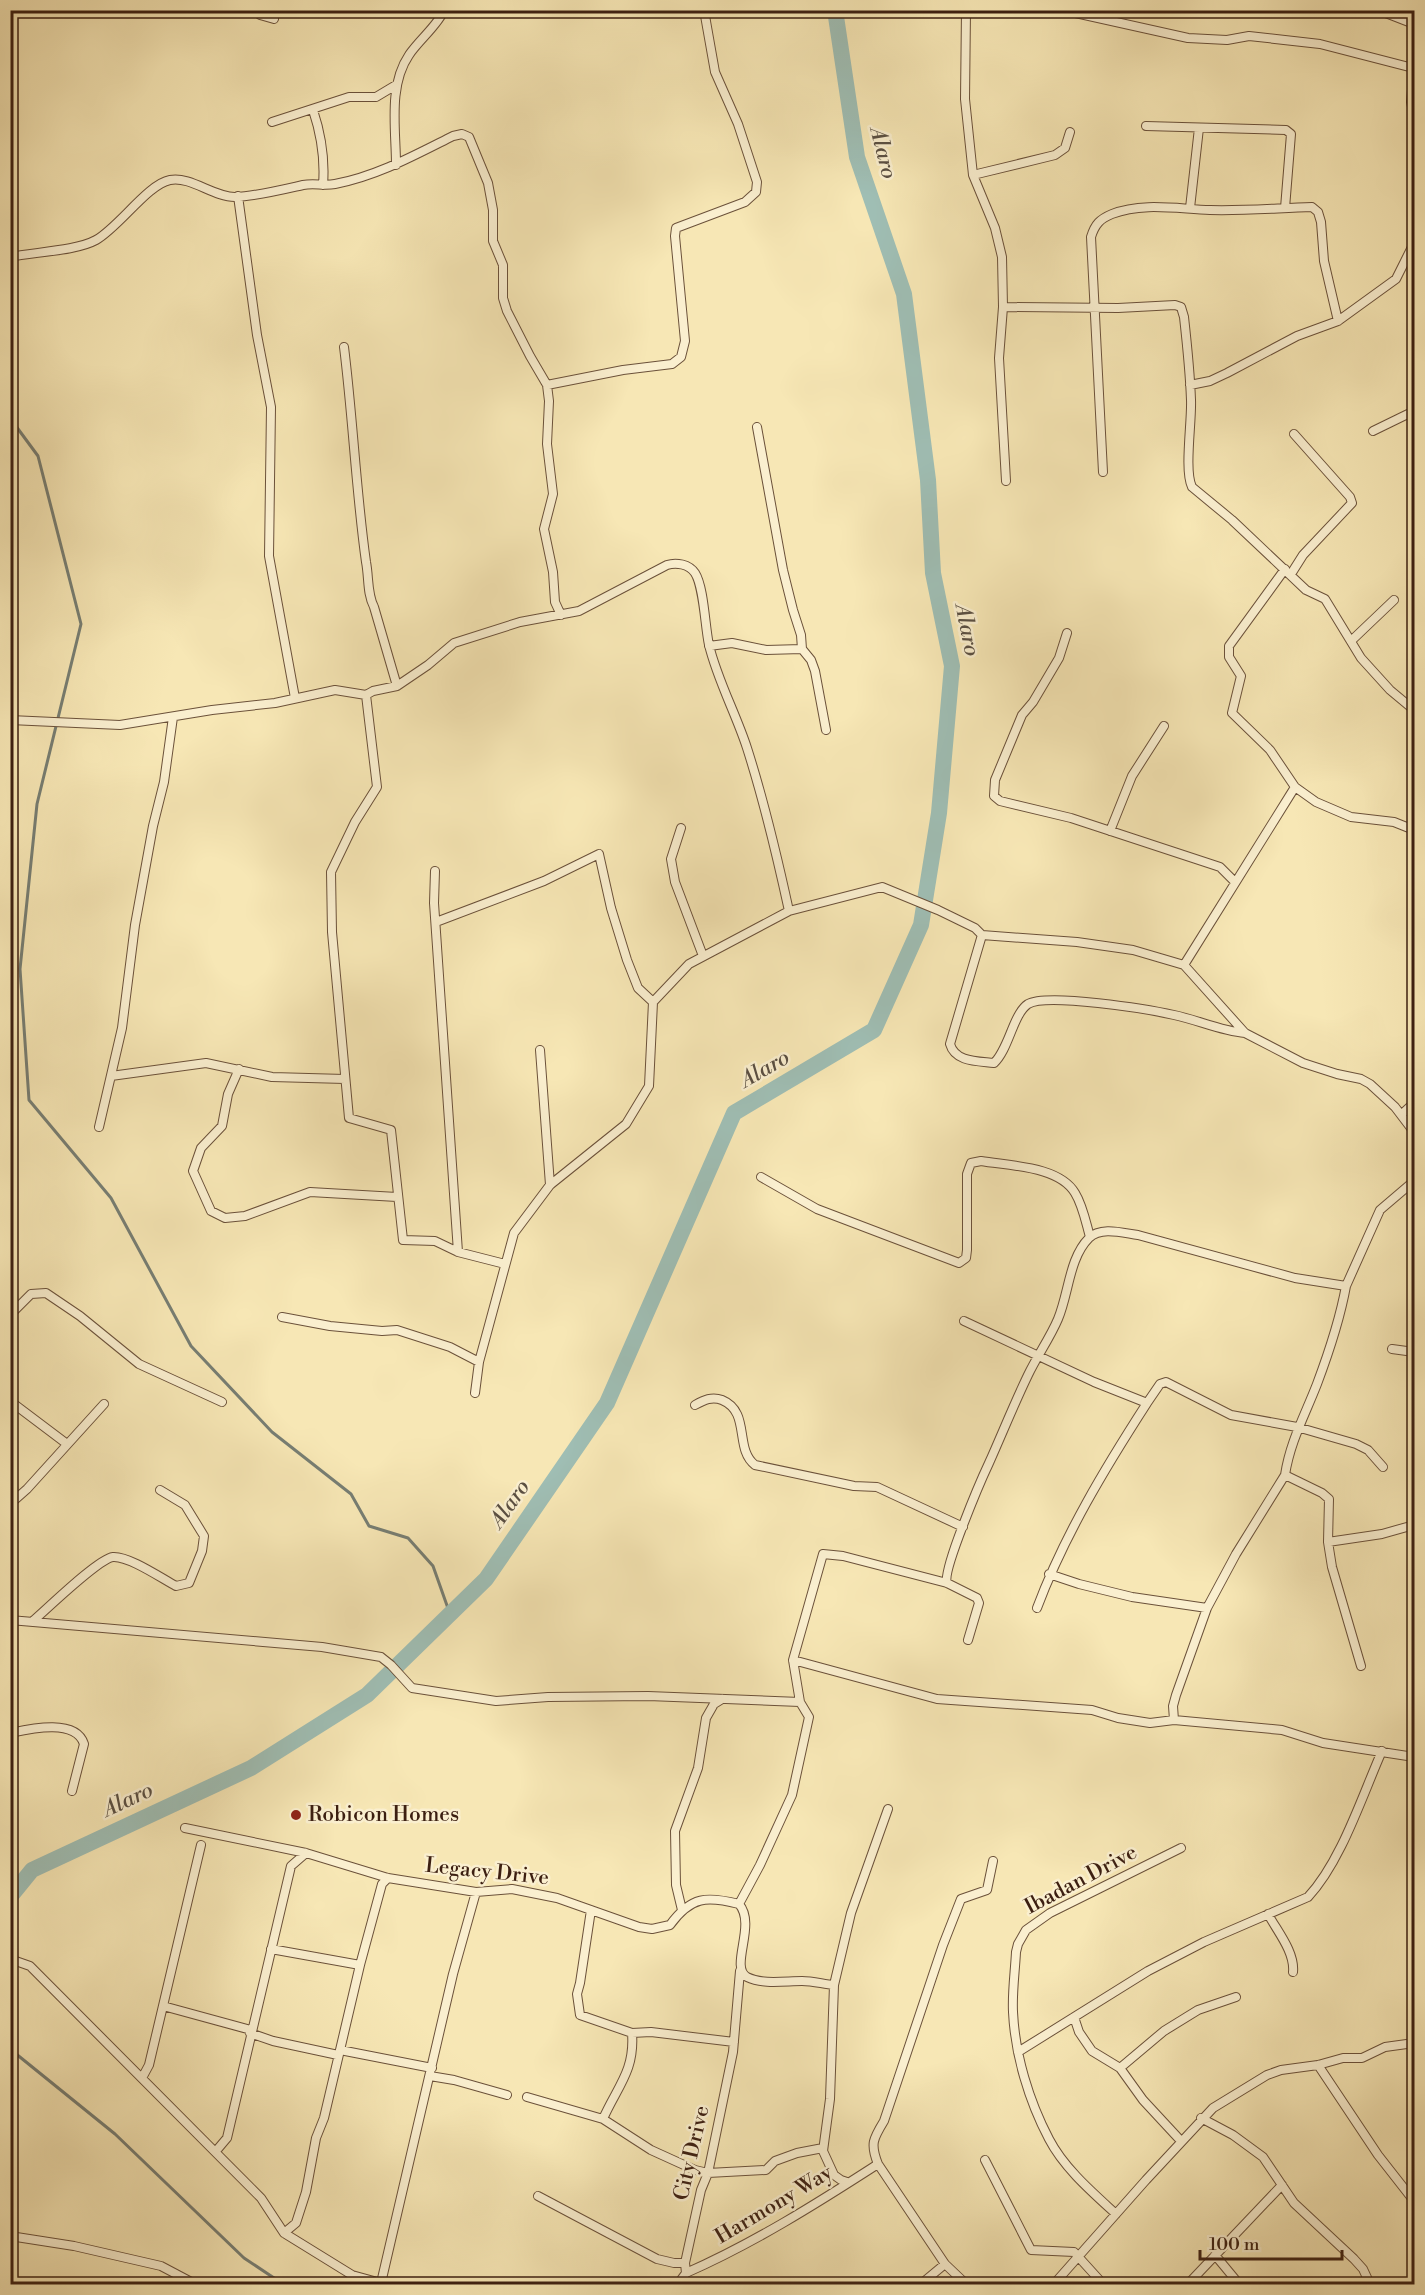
<svg xmlns="http://www.w3.org/2000/svg" width="1425" height="2295" font-family="'Libre Bodoni',serif">
<style>
.lines{fill:none;stroke-linecap:round;stroke-linejoin:round}
.stream{stroke:#777e73;stroke-width:3}
.river{stroke:#9fbeb4;stroke-width:16}
.minor-casing{stroke:#6b513a;stroke-width:10}
.minor{stroke:#faefcf;stroke-width:8}
.poi-dot{fill:#8f2418;stroke:#faefcf;stroke-width:2}
.labels{text-anchor:middle;dominant-baseline:central;stroke-width:5;stroke-linejoin:round;paint-order:stroke}
.poi-label{font-size:21px;fill:#3c1f11;stroke:#faefcf;text-anchor:start}
.street-label{font-size:21px;fill:#3c1f11;stroke:#faefcf}
.water-label{font-size:22px;font-style:italic;fill:#5a4f42;stroke:#faefcf}
</style>
<rect width="100%" height="100%" fill="#f7e7b5"/>
<filter id="stains"><feTurbulence type="fractalNoise" baseFrequency=".00333" numOctaves="4"/><feColorMatrix values="0 0 0 0 .2 0 0 0 0 .09 0 0 0 0 .02 0 0 0 .5 -.17"/></filter>
<radialGradient id="worn" r=".72"><stop offset=".6" stop-color="#630" stop-opacity="0"/><stop offset="1" stop-color="#630" stop-opacity=".3"/></radialGradient>
<g class="lines">
<!-- stream -->
<path class="stream" d="M 10,418 L 38,456 L 81,624 L 37,804 L 20,969 L 29,1100 L 111,1198 L 191,1346 L 272,1432 L 351,1494 L 369,1526 L 408,1538 L 433,1566 L 450,1614
M 10,2049 L 115,2134 L 244,2258 L 283,2284"/>
<!-- river -->
<path class="river" d="M 10,1897 L 32,1870 L 251,1768 L 367,1695 L 486,1579 L 607,1403 L 734,1113 L 874,1030 L 921,925 L 939,813 L 952,666 L 933,573 L 928,480 L 904,294 L 857,157 L 835,10"/>
<!-- minor casing -->
<g class="minor-casing">
<path id="minor" d="M 258,10 L 260,15 L 274,19
M 966,10 L 965,99 L 973,175 L 995,228 L 1002,257 L 1003,307 L 999,358 L 1006,481
M 1062,10 L 1188,38 L 1227,40 L 1249,36 L 1320,44 L 1413,68
M 1378,10 L 1414,24
M 1414,65 L 1411,102 L 1414,117
M 313,110 C 321,134 325,160 323,185
M 272,122 L 349,97 L 376,97 L 396,85
M 1146,126 L 1286,130 L 1291,134 L 1285,208
M 396,165 C 396,129 388,86 409,55 C 418,41 439,24 444,10
M 973,175 L 1055,155 L 1065,148 L 1070,132
M 238,196 L 257,335 L 271,407 L 269,556 L 295,698
M 1190,208 L 1199,128
M 10,257 C 34,252 76,251 96,240 C 119,227 148,184 170,180 C 191,176 213,197 235,197 C 257,196 281,190 303,185 C 314,183 324,186 335,184 C 377,176 415,155 453,136 L 462,134 L 469,137 L 488,183 L 493,210 L 493,241 L 503,265 L 503,298 L 507,311 L 530,356 L 547,385 L 549,401 L 547,444 L 553,494 L 544,529 L 553,572 L 555,602 L 561,615
M 1003,307 L 1118,308 L 1175,305 L 1181,307 L 1184,317 C 1187,344 1190,372 1191,400 C 1192,421 1184,471 1192,487 L 1232,520 L 1306,590 L 1325,599 L 1361,658 L 1390,690 L 1414,710
M 344,347 C 353,419 356,491 366,562 C 369,577 367,594 374,607 L 397,686
M 547,385 L 623,370 L 672,364 L 681,357 L 685,341 L 675,236 L 676,228 L 745,202 L 756,192 L 757,182 L 738,124 L 715,72 L 704,10
M 1190,385 L 1210,381 L 1227,373 L 1297,336 L 1338,321 L 1396,279 L 1414,243
M 757,427 L 783,570 L 793,610 L 801,635 L 802,649 L 811,660 L 815,671 L 826,730
M 1373,431 L 1414,411
M 1103,472 L 1091,237 C 1095,224 1100,219 1112,214 C 1142,202 1178,209 1210,210 C 1244,211 1278,208 1312,207 L 1318,212 L 1321,222 L 1324,261 L 1338,321
M 1291,574 L 1303,555 L 1352,503 L 1350,497 L 1294,434
M 1067,633 L 1059,658 L 1033,702 L 1022,715 L 995,780 L 994,796 L 1000,801 L 1071,818 L 1220,867 L 1235,882
M 1351,641 L 1394,600
M 709,646 L 732,643 L 766,650 L 802,649
M 366,695 L 377,787 L 355,822 L 331,872 L 332,932 L 349,1118 L 391,1130 L 403,1240 L 435,1241 L 458,1252 L 505,1264
M 10,720 L 120,725 L 212,710 L 275,703 L 335,690 L 366,695 L 373,691 L 397,686 L 428,665 L 454,643 L 520,622 L 579,611 L 667,565 C 676,562 689,564 695,573 C 704,587 705,627 709,645 C 717,679 736,714 747,748 C 764,801 777,856 789,911 L 882,887 L 938,910 L 975,928 L 982,935 L 1077,942 L 1133,950 L 1184,965 L 1245,1033 L 1303,1063 L 1337,1074 L 1361,1079 L 1370,1084 L 1395,1107 L 1414,1132
M 1295,787 L 1316,802 L 1351,817 L 1394,822 L 1414,830
M 681,828 L 671,859 L 675,882 L 703,956
M 1110,831 L 1132,776 L 1164,726
M 435,871 L 434,903 L 458,1252
M 436,922 L 544,881 L 599,854 L 611,908 L 627,960 L 638,988 L 653,1002 L 649,1086 L 626,1124 L 550,1185 L 514,1233 L 479,1362 L 475,1393
M 982,935 L 950,1044 C 955,1062 977,1061 994,1063 C 1009,1049 1013,1014 1028,1004 C 1047,993 1148,1009 1174,1015 C 1198,1020 1221,1031 1245,1033
M 1184,965 L 1295,787 L 1270,750 L 1232,713 L 1241,676 L 1229,657 L 1229,646 L 1285,569
M 653,1002 L 689,964 L 789,911
M 540,1050 L 550,1185
M 239,1069 L 228,1094 L 222,1126 L 201,1148 L 193,1171 L 211,1211 L 225,1218 L 245,1216 L 310,1192 L 397,1197
M 111,1076 L 206,1063 L 272,1077 L 345,1079
M 1402,1114 L 1414,1103
M 99,1127 L 122,1028 L 135,925 L 153,826 L 164,782 L 173,717
M 761,1177 L 817,1209 L 959,1263 L 966,1258 L 967,1250 L 967,1174 L 971,1163 L 981,1161 C 1010,1166 1059,1166 1075,1193 C 1083,1206 1086,1223 1090,1237
M 1346,1286 C 1340,1319 1329,1352 1317,1384 C 1305,1415 1290,1442 1285,1475 L 1322,1493 L 1329,1499 L 1328,1542 L 1332,1567 L 1361,1666
M 10,1315 L 31,1294 L 46,1293 L 80,1316 L 139,1364 L 222,1402
M 282,1317 L 330,1326 L 382,1331 L 397,1330 L 450,1347 L 479,1362
M 964,1321 L 1094,1382 L 1147,1403 C 1105,1468 1064,1536 1037,1608
M 1392,1349 L 1414,1352
M 10,1401 L 67,1444
M 1147,1403 L 1160,1384 L 1166,1382 L 1231,1415 L 1297,1427 L 1356,1444 L 1368,1450 L 1383,1467
M 695,1405 C 704,1400 712,1396 722,1400 C 751,1412 734,1449 755,1465 L 854,1486 L 877,1487 L 963,1527
M 10,1504 L 27,1489 L 104,1404
M 1328,1542 L 1382,1534 L 1414,1525
M 1049,1574 L 1079,1584 L 1132,1597 L 1207,1608
M 947,1583 C 942,1571 981,1480 989,1463 C 1002,1434 1014,1404 1028,1375 C 1037,1356 1050,1338 1058,1319 C 1069,1293 1069,1258 1089,1238 C 1101,1226 1123,1233 1138,1235 L 1295,1278 L 1346,1286 L 1380,1210 L 1414,1181
M 10,1620 L 322,1647 L 381,1657 L 391,1665 L 412,1688 L 496,1701 L 548,1697 L 648,1696 L 800,1702
M 33,1621 C 47,1609 98,1559 113,1557 C 129,1556 161,1578 176,1586 L 189,1583 L 202,1551 L 204,1536 L 185,1505 L 160,1490
M 793,1660 L 937,1699 L 1092,1710 L 1118,1718 L 1150,1723 L 1174,1720 L 1282,1730 L 1323,1743 L 1414,1757
M 1174,1720 L 1173,1706 L 1176,1695 L 1207,1608 L 1236,1554 L 1285,1475
M 10,1733 C 29,1729 76,1718 84,1744 L 72,1791
M 185,1828 L 306,1853 L 388,1878 L 476,1892 L 512,1889 L 557,1898 L 639,1927 L 652,1929 L 670,1925 C 691,1896 707,1896 739,1904
M 739,1904 L 760,1865 L 792,1795 L 809,1717 L 800,1702 L 793,1660 L 823,1554 L 843,1556 L 947,1583 L 977,1598 L 979,1603 L 968,1640
M 739,1904 C 757,1925 729,1967 747,1977 C 763,1985 785,1981 802,1981 C 813,1981 823,1984 834,1985 L 830,2099 L 823,2151 L 834,2175 L 841,2180 L 847,2182
M 591,1910 L 580,1983 L 577,1994 L 580,2015 L 632,2033 L 651,2032 L 734,2042
M 682,1910 L 676,1885 L 675,1831 L 698,1768 L 706,1718 L 714,1704 L 722,1699
M 1268,1914 C 1277,1931 1295,1952 1293,1972
M 271,1949 L 360,1965
M 10,1959 L 30,1966 L 261,2198 L 284,2233 L 352,2275 L 381,2283 L 380,2284
M 834,1985 L 851,1913 L 888,1809
M 163,2006 L 251,2030
M 1074,2017 L 1079,2032 L 1092,2051 L 1120,2068 L 1143,2100 L 1181,2141
M 250,2033 L 273,2041 L 338,2055
M 632,2033 C 635,2071 617,2087 603,2119 L 651,2150 L 695,2170 L 708,2173 L 766,2170 L 775,2161 L 797,2153 L 823,2148
M 340,2050 L 432,2068
M 1018,2052 L 1148,1971 L 1204,1942 L 1308,1897 C 1341,1862 1362,1796 1382,1751
M 1318,2065 L 1378,2155 L 1414,2201
M 1120,2068 L 1164,2031 L 1198,2010 L 1236,1997
M 430,2076 L 454,2080 L 507,2095
M 142,2078 L 149,2065 L 201,1845
M 527,2097 L 603,2119
M 1201,2118 L 1233,2135 L 1263,2157 L 1294,2203 L 1354,2259 L 1363,2269 L 1370,2284
M 216,2151 L 227,2138 L 291,1866 L 306,1853
M 985,2160 L 1031,2250 L 1074,2252 L 1103,2284
M 538,2196 L 657,2259 L 674,2263 L 685,2263
M 1116,2214 C 1092,2192 1064,2168 1049,2139 C 1029,2101 1015,2055 1013,2012 C 1012,1992 1015,1972 1016,1952 L 1018,1944 L 1026,1930 L 1050,1913 L 1181,1848
M 284,2233 L 296,2223 L 306,2192 L 316,2138 L 324,2118 L 360,1965 L 382,1884 L 388,1878
M 10,2236 L 74,2246 L 161,2266 L 195,2284
M 1215,2255 L 1239,2284
M 686,2273 L 685,2263 L 701,2190 L 708,2173 L 733,2052 L 740,1971
M 686,2273 C 754,2243 816,2204 878,2164
M 381,2283 L 453,1974 L 476,1892
M 678,2284 L 686,2273
M 921,2284 L 945,2264
M 966,2284 L 945,2264 L 878,2164 C 870,2144 873,2139 884,2121 L 943,1945 L 961,1899 L 987,1890 L 993,1861
M 1054,2284 L 1146,2180 L 1213,2108 L 1267,2075 L 1281,2070 L 1318,2065 L 1343,2058 L 1362,2058 L 1385,2047 L 1414,2043
M 1188,2284 L 1282,2185"/>
</g>
<!-- minor -->
<use href="#minor" class="minor"/>
</g>
<!-- markers -->
<circle class="poi-dot" cx="296" cy="1815" r="6"/>
<g class="labels">
<!-- poi labels -->
<g class="poi-label">
<text x="308" y="1815">Robicon Homes</text>
</g>
<!-- street labels -->
<g class="street-label">
<text transform="translate(487 1872) rotate(6)">Legacy Drive</text>
<text transform="translate(1081 1880) rotate(-28)">Ibadan Drive</text>
<text transform="translate(692 2153) rotate(-77)">City Drive</text>
<text transform="translate(774 2205) rotate(-31)">Harmony Way</text>
</g>
<!-- water labels -->
<g class="water-label">
<text transform="translate(883 153) rotate(76)">Alaro</text>
<text transform="translate(967 630) rotate(79)">Alaro</text>
<text transform="translate(765 1069) rotate(-30)">Alaro</text>
<text transform="translate(510 1504) rotate(-55)">Alaro</text>
<text transform="translate(128 1800) rotate(-25)">Alaro</text>
</g>
</g>
<!-- margin -->
<rect width="1425" height="2295" fill="none" stroke="#f7e7b5" stroke-width="36"/>
<rect x="12" y="12" width="1401" height="2271" fill="none" stroke="#3c1f11" stroke-width="3"/>
<rect x="18" y="18" width="1389" height="2259" fill="none" stroke="#3c1f11" stroke-width="1.5"/>
<!-- scale -->
<path d="M1200 2250v9h142v-9" fill="none" stroke="#3c1f11" stroke-width="3"/>
<text x="1209" y="2250" font-size="18" fill="#3c1f11" stroke="#faefcf" stroke-width="4.5" paint-order="stroke">100 m</text>
<rect width="100%" height="100%" filter="url(#stains)"/>
<rect width="100%" height="100%" fill="url(#worn)"/>
</svg>
